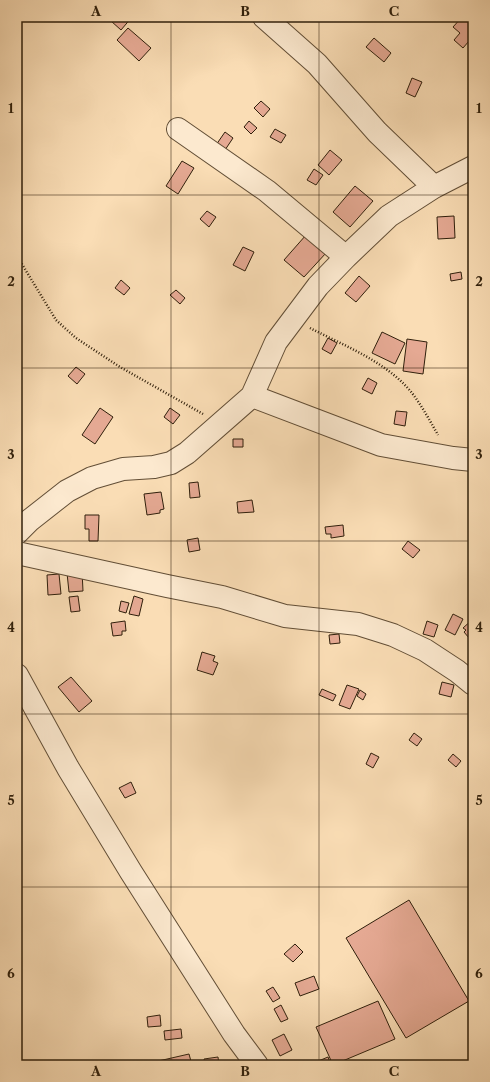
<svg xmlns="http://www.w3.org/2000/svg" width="490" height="1082" font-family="'Libre Caslon Text',serif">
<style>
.building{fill:#e5a993;stroke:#2f1f0b}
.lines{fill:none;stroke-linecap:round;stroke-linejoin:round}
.minor-casing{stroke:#624e36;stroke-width:24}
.path{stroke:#2f1f0b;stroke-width:2.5;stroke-dasharray:1 2;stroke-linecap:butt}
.minor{stroke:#fce9cf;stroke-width:22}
.grid{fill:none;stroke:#2f1f0b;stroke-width:1;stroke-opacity:0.55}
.neatline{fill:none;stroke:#2f1f0b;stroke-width:1.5}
.grid-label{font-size:13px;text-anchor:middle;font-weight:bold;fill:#2f1f0b}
</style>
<rect width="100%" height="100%" fill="#faddb5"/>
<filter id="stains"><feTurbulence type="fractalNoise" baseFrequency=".005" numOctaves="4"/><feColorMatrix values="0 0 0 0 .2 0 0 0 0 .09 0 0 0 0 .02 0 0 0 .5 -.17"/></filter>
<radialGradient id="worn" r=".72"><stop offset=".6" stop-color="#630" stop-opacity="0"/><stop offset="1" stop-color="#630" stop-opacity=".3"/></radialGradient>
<!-- building -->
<path class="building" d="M 114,17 L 132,17 L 121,30 L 111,21 Z
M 462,17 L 463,17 L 473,25 L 473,39 L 470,42 L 469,41 L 463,48 L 454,40 L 460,33 L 453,27 Z
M 128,28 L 151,48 L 139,61 L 117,40 Z
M 374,38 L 391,53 L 384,62 L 366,47 Z
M 412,78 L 422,82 L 415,97 L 406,93 Z
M 261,101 L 270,109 L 263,117 L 254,108 Z
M 249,121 L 257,128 L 251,134 L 244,127 Z
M 275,129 L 286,135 L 281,143 L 270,137 Z
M 225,132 L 233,138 L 225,150 L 216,145 Z
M 330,150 L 342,160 L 329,175 L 318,165 Z
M 182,161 L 194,168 L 178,194 L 166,186 Z
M 314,169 L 323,175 L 316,185 L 307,180 Z
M 355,186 L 373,201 L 350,227 L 333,212 Z
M 207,211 L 216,217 L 209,227 L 200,219 Z
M 454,216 L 455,238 L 438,239 L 437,217 Z
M 306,235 L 326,253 L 304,277 L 284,260 Z
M 243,247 L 254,252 L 245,271 L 233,265 Z
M 461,272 L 462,279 L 451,281 L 450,274 Z
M 359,276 L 370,286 L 356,302 L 345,293 Z
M 121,280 L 130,288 L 124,295 L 115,288 Z
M 176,290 L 185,298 L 180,304 L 170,295 Z
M 382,332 L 405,343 L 395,364 L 372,353 Z
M 328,338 L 337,343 L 331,354 L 322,349 Z
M 407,339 L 427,342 L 423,374 L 403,371 Z
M 76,367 L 85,374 L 77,384 L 68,376 Z
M 368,378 L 377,383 L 372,394 L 362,389 Z
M 100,408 L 113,417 L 95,444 L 82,435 Z
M 170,408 L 180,415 L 173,424 L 164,417 Z
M 396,411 L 407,412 L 405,426 L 394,424 Z
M 233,439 L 243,439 L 243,447 L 233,447 Z
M 198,482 L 200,497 L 190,498 L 189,483 Z
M 161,492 L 164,509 L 160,510 L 160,513 L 147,515 L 144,494 Z
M 252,500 L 254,512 L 238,513 L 237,502 Z
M 85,515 L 99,515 L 98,541 L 89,541 L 89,529 L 85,529 Z
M 343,525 L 344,536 L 331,538 L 331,534 L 326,534 L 325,527 Z
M 198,538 L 200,550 L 189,552 L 187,540 Z
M 408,541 L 420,550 L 413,558 L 402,549 Z
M 82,571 L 83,591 L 69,592 L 67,573 Z
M 59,574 L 61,594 L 48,595 L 47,575 Z
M 78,596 L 80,611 L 71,612 L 69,597 Z
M 134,596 L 143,599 L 139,616 L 129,614 Z
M 121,601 L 129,603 L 126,613 L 119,611 Z
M 453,614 L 463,619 L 455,635 L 445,630 Z
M 473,619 L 473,638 L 471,636 L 469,638 L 464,632 L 466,630 L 463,628 Z
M 125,621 L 126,631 L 122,631 L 122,635 L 113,636 L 111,623 Z
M 427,621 L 438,625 L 434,637 L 423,634 Z
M 339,634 L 340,643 L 330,644 L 329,635 Z
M 202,652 L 215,656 L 213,661 L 218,663 L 213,675 L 197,670 Z
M 71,677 L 92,701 L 79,712 L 58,687 Z
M 442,682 L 454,685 L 451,697 L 439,694 Z
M 347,685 L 359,689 L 350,709 L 339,705 Z
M 322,689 L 336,695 L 333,701 L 319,695 Z
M 360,690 L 366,694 L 363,700 L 357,696 Z
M 414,733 L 422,739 L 417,746 L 409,740 Z
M 371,753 L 379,757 L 373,768 L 366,764 Z
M 453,754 L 461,761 L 456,767 L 448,760 Z
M 131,782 L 136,793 L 125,798 L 119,788 Z
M 409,900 L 469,1001 L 406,1038 L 346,938 Z
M 295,944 L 303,952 L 293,962 L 284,954 Z
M 314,976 L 319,989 L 300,996 L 295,983 Z
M 273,987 L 280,998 L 273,1002 L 266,991 Z
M 378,1001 L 395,1039 L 333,1065 L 316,1027 Z
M 281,1005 L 288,1019 L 281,1022 L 274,1009 Z
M 160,1015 L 161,1026 L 148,1027 L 147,1017 Z
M 181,1029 L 182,1038 L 165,1040 L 164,1031 Z
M 284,1034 L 292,1050 L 280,1056 L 272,1040 Z
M 189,1054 L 192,1065 L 141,1065 Z
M 218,1057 L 219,1065 L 205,1065 L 204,1059 Z
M 328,1057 L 331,1065 L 317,1065 L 316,1062 Z"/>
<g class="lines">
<!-- minor casing -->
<g class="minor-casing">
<path id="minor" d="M 264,17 L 317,64 L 377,132 L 434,187
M 178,129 L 267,191 L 346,257
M 252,396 L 381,445 L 453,458 L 473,460
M 17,533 L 30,520 L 67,491 L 92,478 L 123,469 L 154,467 L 171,463 L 187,453 L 252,396 L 276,342 L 318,286 L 346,257 L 389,216 L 434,187 L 473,167
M 17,553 L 167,586 L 222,597 L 285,616 L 358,624 L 393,635 L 425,650 L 457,671 L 473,684
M 17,675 L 68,768 L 131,872 L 234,1034 L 257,1065"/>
</g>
<!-- path -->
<path class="path" d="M 17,256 L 56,320 L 76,338 L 120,367 L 203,414
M 310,328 C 345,346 387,362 412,393 C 422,406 430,421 438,435"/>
<!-- minor -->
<use href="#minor" class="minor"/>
</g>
<!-- grid -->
<path class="grid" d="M 171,17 L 171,1065M 319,17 L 319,1065M 17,195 L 473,195M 17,368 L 473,368M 17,541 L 473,541M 17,714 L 473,714M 17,887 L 473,887"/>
<!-- margin -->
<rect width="490" height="1082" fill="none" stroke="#faddb5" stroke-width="44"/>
<rect x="22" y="22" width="446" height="1038" class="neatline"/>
<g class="grid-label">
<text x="96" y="16">A</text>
<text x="245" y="16">B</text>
<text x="394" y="16">C</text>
<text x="11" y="113">1</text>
<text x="479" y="113">1</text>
<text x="11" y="286">2</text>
<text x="479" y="286">2</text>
<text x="11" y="459">3</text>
<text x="479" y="459">3</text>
<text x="11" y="632">4</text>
<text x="479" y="632">4</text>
<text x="11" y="805">5</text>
<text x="479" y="805">5</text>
<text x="11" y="978">6</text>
<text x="479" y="978">6</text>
<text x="96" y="1076">A</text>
<text x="245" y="1076">B</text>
<text x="394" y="1076">C</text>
</g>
<rect width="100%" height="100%" filter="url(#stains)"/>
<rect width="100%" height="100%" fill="url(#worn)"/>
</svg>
